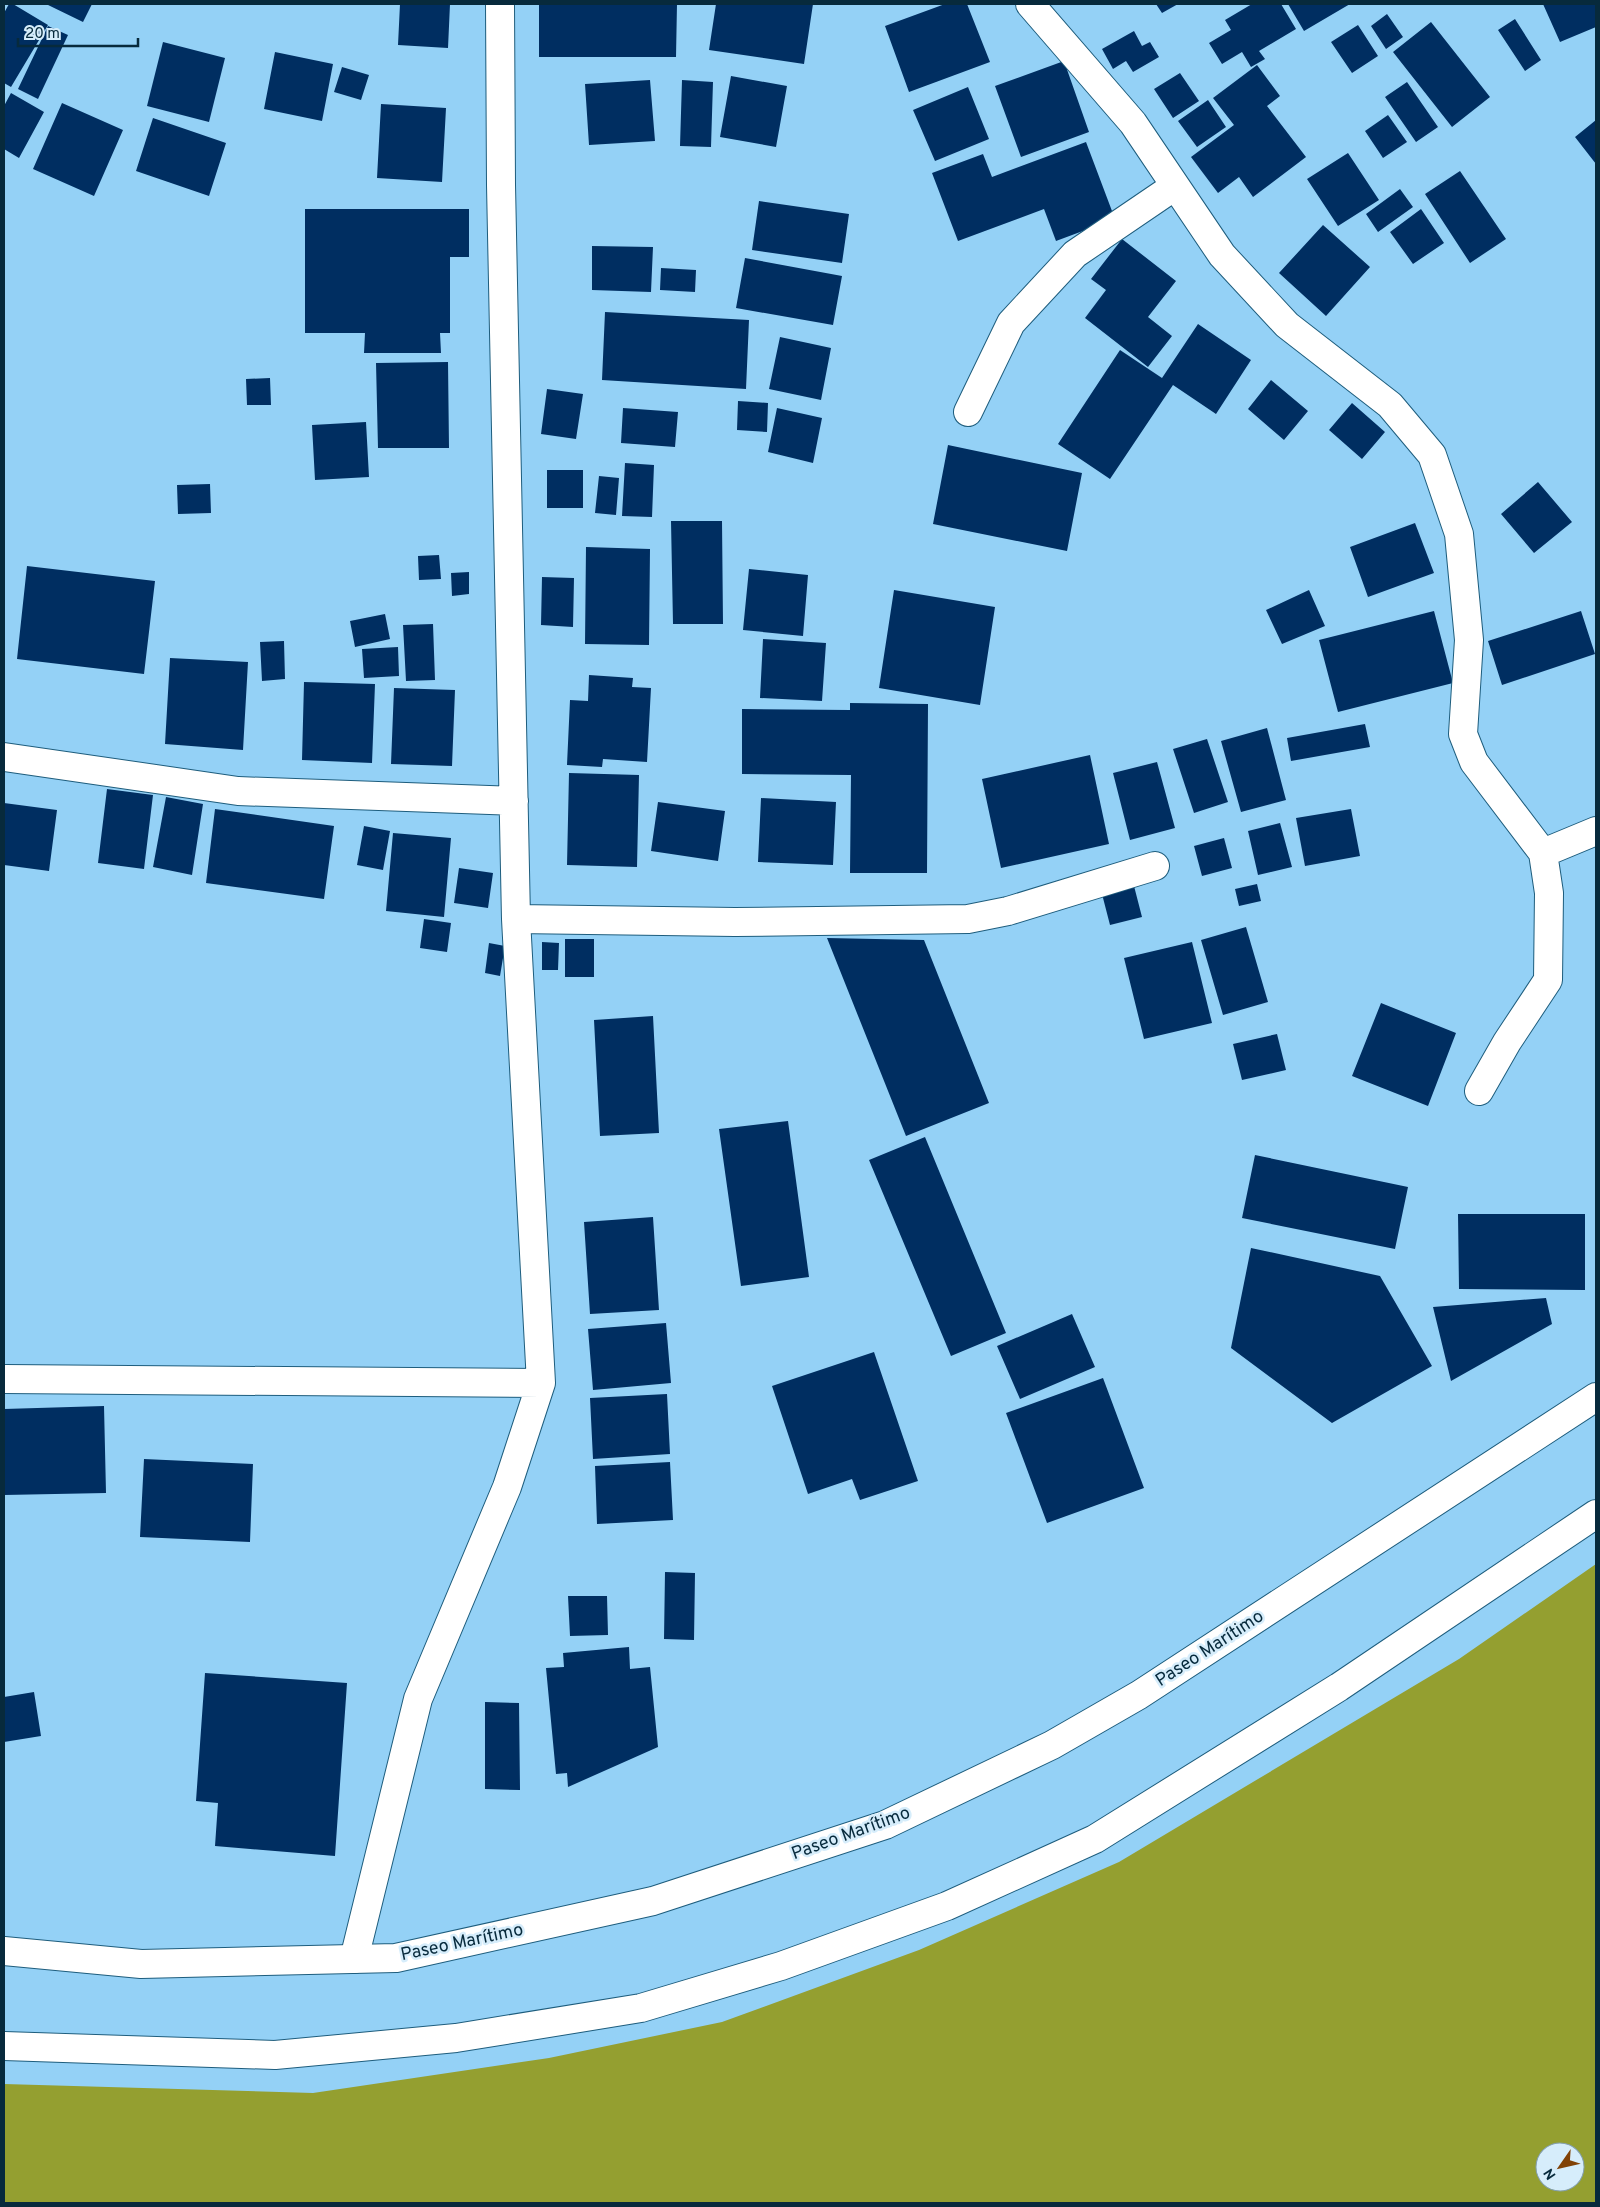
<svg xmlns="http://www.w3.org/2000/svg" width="1600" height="2207" font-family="Overpass,sans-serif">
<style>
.water{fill:#949f30;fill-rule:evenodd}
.building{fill:#002e61}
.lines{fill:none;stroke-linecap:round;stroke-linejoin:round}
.minor-casing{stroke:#1e5d7d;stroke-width:30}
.major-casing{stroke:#1e5d7d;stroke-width:30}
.minor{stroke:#fff;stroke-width:28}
.major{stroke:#fff;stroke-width:28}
.labels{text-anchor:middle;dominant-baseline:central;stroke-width:5;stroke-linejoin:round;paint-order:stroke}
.street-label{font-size:18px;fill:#072a3c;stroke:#d6edfb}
</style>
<rect width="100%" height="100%" fill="#94d1f6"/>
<!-- water -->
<path class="water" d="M 1596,1564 L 1596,2203 L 4,2203 L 4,2084 L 313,2093 L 549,2058 L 722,2022 L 919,1950 L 1119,1862 L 1459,1659 ZM 1545,2152 L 1575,2152 L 1575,2182 L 1545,2182 Z"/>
<!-- building -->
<path class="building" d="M 9,4 L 13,4 L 48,25 L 11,87 L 4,83 L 4,13 Z
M 46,4 L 92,4 L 83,22 Z
M 400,4 L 450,4 L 448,48 L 398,45 Z
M 539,4 L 677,4 L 676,57 L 539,57 Z
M 716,4 L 813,4 L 804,64 L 709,50 Z
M 945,4 L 967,4 L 990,62 L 909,92 L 885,26 Z
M 1156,4 L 1178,4 L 1162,13 Z
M 1252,4 L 1281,4 L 1296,29 L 1259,51 L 1265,59 L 1251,67 L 1242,52 L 1222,64 L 1209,43 L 1231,30 L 1225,20 Z
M 1288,4 L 1350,4 L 1304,31 Z
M 1543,4 L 1596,4 L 1596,27 L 1560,42 Z
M 1387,14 L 1403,37 L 1386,49 L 1371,26 Z
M 1515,19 L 1541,60 L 1525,71 L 1498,30 Z
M 1431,22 L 1490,97 L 1452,127 L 1393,52 Z
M 1358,25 L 1378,56 L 1352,73 L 1331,42 Z
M 48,26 L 68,35 L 38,99 L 18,89 Z
M 1134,31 L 1142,46 L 1150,42 L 1159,57 L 1133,72 L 1126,61 L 1113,69 L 1102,49 Z
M 163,42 L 225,58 L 209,122 L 147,106 Z
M 275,52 L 333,64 L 322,121 L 264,109 Z
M 1064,61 L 1089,132 L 1021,157 L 995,86 Z
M 1257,65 L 1280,96 L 1267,106 L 1306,157 L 1253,197 L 1239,177 L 1218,193 L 1191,157 L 1234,125 L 1213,98 Z
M 342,67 L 369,75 L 361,100 L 334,92 Z
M 1180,73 L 1199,101 L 1173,118 L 1154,89 Z
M 731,76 L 787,86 L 776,147 L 720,137 Z
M 650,80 L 655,141 L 589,145 L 585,84 Z
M 682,80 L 713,82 L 711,147 L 680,146 Z
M 1407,82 L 1438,127 L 1416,142 L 1385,97 Z
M 968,87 L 989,139 L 935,161 L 913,110 Z
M 11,93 L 44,112 L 19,158 L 4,149 L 4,106 Z
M 1208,100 L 1226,127 L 1197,147 L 1178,121 Z
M 62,103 L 123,130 L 94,196 L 33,169 Z
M 381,104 L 446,108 L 442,182 L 377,178 Z
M 1388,115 L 1407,142 L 1383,158 L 1365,131 Z
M 153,118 L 226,143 L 209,196 L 136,171 Z
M 1596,120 L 1596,164 L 1575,137 Z
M 1086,142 L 1115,219 L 1056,241 L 1044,209 L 958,241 L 932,173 L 983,154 L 992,177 Z
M 1348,153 L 1379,200 L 1338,226 L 1307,179 Z
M 1460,171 L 1506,239 L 1470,263 L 1425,194 Z
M 1400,189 L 1413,207 L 1378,232 L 1366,214 Z
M 759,201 L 849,214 L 842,263 L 752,250 Z
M 305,209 L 469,209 L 469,257 L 450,257 L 450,333 L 440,333 L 441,353 L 364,353 L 365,333 L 305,333 Z
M 1421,209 L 1444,243 L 1413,264 L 1390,232 Z
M 1323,225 L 1370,267 L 1326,316 L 1279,273 Z
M 1122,239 L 1176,281 L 1148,317 L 1172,336 L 1148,367 L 1085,318 L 1106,290 L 1091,279 Z
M 592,246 L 653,247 L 651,292 L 592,290 Z
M 745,258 L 842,276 L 833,325 L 736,308 Z
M 661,268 L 696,270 L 695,292 L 660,290 Z
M 605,312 L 749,320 L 746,389 L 602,380 Z
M 1198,324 L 1251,360 L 1216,414 L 1173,385 L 1110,479 L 1058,444 L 1120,350 L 1162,378 Z
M 780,337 L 831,348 L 821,400 L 769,389 Z
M 448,362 L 449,448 L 378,448 L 376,363 Z
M 270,378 L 271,405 L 247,405 L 246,379 Z
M 1271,380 L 1308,411 L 1284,440 L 1248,409 Z
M 547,389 L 583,394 L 576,439 L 541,434 Z
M 738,401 L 768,403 L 767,432 L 737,430 Z
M 1352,403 L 1385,432 L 1362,459 L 1329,430 Z
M 623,408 L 678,412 L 675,447 L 621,443 Z
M 777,408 L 822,418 L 813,463 L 768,452 Z
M 366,422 L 369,477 L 315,480 L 312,425 Z
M 948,445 L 1082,473 L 1067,551 L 933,524 Z
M 625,463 L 654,465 L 652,517 L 622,516 Z
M 547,470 L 583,470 L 583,508 L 547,508 Z
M 599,476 L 619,478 L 616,515 L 595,513 Z
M 1538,482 L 1572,522 L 1534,553 L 1501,514 Z
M 210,484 L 211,513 L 178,514 L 177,485 Z
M 671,521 L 722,521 L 723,624 L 673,624 Z
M 1415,523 L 1434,573 L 1368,597 L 1350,547 Z
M 586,547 L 650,549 L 649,645 L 585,644 Z
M 439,555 L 441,579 L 419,580 L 418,556 Z
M 27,566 L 155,581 L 144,674 L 17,659 Z
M 749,569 L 808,575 L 803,636 L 743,630 Z
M 469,572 L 469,594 L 452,596 L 451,573 Z
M 542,577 L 574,578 L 573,627 L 541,625 Z
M 894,590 L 995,607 L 980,705 L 879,688 Z
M 1309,590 L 1325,626 L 1282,644 L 1266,610 Z
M 1434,611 L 1453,683 L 1338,712 L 1319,640 Z
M 1581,611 L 1595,654 L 1502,685 L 1488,641 Z
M 385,614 L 390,639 L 355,647 L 350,621 Z
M 433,624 L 435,680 L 406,681 L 403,625 Z
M 763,639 L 826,643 L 822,701 L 760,698 Z
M 284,641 L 285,679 L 262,681 L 260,642 Z
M 398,647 L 399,676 L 364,678 L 362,649 Z
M 170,658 L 248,662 L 243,750 L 165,744 Z
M 589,675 L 633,678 L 632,687 L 651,688 L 647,762 L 603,759 L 602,767 L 567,765 L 570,700 L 588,701 Z
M 304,682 L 375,684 L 372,763 L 302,760 Z
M 394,688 L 455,690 L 452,766 L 391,764 Z
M 850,703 L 928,704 L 927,873 L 850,873 L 851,775 L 742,774 L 742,709 L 850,710 Z
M 1365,724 L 1370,747 L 1291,761 L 1287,738 Z
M 1267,728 L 1286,800 L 1241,812 L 1221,741 Z
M 1207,739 L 1228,802 L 1194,813 L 1173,749 Z
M 1090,755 L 1109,844 L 1001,868 L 982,779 Z
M 1157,762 L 1175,828 L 1130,840 L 1113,773 Z
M 569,773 L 639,775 L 637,867 L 567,865 Z
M 107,789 L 153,795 L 144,869 L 98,863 Z
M 166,797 L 203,804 L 192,875 L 153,867 Z
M 761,798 L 836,802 L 833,865 L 758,862 Z
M 658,802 L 725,811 L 718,861 L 651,851 Z
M 4,803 L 57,810 L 49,871 L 4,865 Z
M 215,809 L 334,826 L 324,899 L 206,883 Z
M 1351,809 L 1360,856 L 1305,866 L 1296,818 Z
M 1280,823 L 1292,867 L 1258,875 L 1248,831 Z
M 364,826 L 390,831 L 383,870 L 357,865 Z
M 393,833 L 451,838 L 444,917 L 386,911 Z
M 1224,838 L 1232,868 L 1202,876 L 1194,846 Z
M 459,868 L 493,873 L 488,908 L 454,903 Z
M 1257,884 L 1261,901 L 1239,906 L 1235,889 Z
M 1134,886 L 1142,917 L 1110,925 L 1102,894 Z
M 424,919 L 451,923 L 447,952 L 420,948 Z
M 1246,927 L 1268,1002 L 1223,1015 L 1201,940 Z
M 827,938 L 924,940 L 989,1103 L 906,1136 Z
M 565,939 L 594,939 L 594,977 L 565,977 Z
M 542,942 L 559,943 L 558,970 L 542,970 Z
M 1192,942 L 1212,1023 L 1144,1039 L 1124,958 Z
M 489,943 L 505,946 L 500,976 L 485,973 Z
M 1381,1003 L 1456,1033 L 1428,1106 L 1352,1076 Z
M 653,1016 L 659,1133 L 600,1136 L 594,1020 Z
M 1277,1034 L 1286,1070 L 1242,1080 L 1233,1044 Z
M 788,1121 L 809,1277 L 741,1286 L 719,1129 Z
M 925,1137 L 1006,1333 L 951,1356 L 869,1160 Z
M 1255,1155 L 1408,1187 L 1395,1249 L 1242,1218 Z
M 1458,1214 L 1585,1214 L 1585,1290 L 1459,1289 Z
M 653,1217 L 659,1310 L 590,1314 L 584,1222 Z
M 1251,1248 L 1380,1276 L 1432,1366 L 1332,1423 L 1231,1348 Z
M 1546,1298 L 1552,1324 L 1451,1381 L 1433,1307 Z
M 1072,1314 L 1095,1367 L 1020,1399 L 997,1346 Z
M 666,1323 L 671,1383 L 593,1390 L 588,1329 Z
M 874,1352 L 918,1481 L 860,1500 L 852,1479 L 808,1494 L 772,1386 Z
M 1103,1378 L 1144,1488 L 1047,1523 L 1006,1413 Z
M 667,1394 L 670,1454 L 593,1459 L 590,1398 Z
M 104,1406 L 106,1493 L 4,1495 L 4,1409 Z
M 144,1459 L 253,1464 L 250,1542 L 140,1537 Z
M 670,1462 L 673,1520 L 597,1524 L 595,1466 Z
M 665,1572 L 695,1573 L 694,1640 L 664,1639 Z
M 568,1596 L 607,1596 L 608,1635 L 570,1636 Z
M 629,1647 L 630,1669 L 650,1667 L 658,1747 L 568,1787 L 567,1773 L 556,1774 L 546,1668 L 564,1667 L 563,1653 Z
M 205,1673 L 347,1683 L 335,1856 L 215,1846 L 218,1803 L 196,1801 Z
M 34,1692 L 41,1736 L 4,1742 L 4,1697 Z
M 485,1702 L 519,1703 L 520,1790 L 485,1789 Z"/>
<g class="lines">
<!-- minor casing -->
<g class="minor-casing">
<path id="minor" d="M 1030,4 L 1133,123 L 1222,255 L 1287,325 L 1390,405 L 1432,455 L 1459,534 L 1469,640 L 1463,734 L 1474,762 L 1543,853 L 1549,893 L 1548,980 L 1507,1042 L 1479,1091
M 968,412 L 1011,323 L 1075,254 L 1175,186
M 4,757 L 238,791 L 514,801
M 1543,853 L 1596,831
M 516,919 L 735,922 L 968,919 L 1008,911 L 1155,866
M 4,1379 L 541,1383
M 354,1959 L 418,1699 L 507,1487 L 541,1383 L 516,919 L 501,185 L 500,4
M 4,2046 L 275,2055 L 456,2038 L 641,2008 L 781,1966 L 947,1906 L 1095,1839 L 1339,1687 L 1596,1514"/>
</g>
<!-- major casing -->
<g class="major-casing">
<path id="major" d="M 4,1951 L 141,1964 L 396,1958 L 653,1901 L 885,1825 L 1052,1745 L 1139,1695 L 1596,1397"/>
</g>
<!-- minor -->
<use href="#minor" class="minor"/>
<!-- major -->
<use href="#major" class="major"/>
</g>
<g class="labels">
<!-- street labels -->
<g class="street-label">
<text transform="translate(1210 1649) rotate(-33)">Paseo Marítimo</text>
<text transform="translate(851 1834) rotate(-20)">Paseo Marítimo</text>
<text transform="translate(462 1943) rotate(-12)">Paseo Marítimo</text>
</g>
</g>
<!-- border -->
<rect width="1600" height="2207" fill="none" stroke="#072a3c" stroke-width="10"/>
<!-- north arrow -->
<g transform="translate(1560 2167) rotate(236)"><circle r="24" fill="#d6edfb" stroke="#839faf"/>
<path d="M0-4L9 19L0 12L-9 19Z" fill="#814206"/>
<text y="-8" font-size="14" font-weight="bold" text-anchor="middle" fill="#072a3c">N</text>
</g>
<!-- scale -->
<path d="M18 38v8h120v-8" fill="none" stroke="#072a3c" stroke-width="2.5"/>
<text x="25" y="38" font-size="15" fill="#072a3c" stroke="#d6edfb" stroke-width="4" paint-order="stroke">20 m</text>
</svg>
